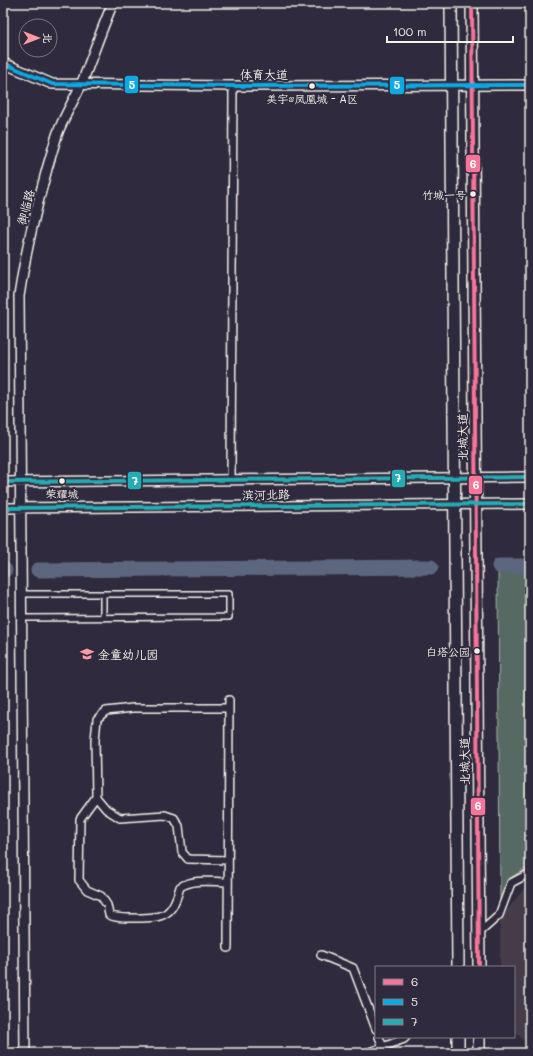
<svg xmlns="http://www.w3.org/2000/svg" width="533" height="1056" font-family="Mali,'LXGW WenKai TC',sans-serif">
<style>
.built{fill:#443a49}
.green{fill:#576a64;stroke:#a6aea6}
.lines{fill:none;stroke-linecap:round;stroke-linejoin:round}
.river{stroke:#5b667e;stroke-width:15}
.pedestrian-casing{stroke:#f4f1e8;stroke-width:8}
.minor-casing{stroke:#f4f1e8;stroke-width:10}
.tertiary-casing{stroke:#f4f1e8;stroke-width:12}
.trunk-casing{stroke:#f4f1e8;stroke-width:14}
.pedestrian{stroke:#2f2a3d;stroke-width:5}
.minor{stroke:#2f2a3d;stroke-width:7}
.tertiary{stroke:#2f2a3d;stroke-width:9}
.trunk{stroke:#2f2a3d;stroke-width:11}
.bus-1-casing{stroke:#2f2a3d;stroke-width:7}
.bus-2-casing{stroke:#2f2a3d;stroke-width:7}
.bus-3-casing{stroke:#2f2a3d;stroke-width:7}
.bus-1{stroke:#f67599;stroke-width:4}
.bus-2{stroke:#0da9e3;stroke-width:4}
.bus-3{stroke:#26acb5;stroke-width:4}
.bus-dot{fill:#f4f1e8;stroke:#2f2a3d;stroke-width:1.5}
.labels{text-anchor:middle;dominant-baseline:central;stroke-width:4;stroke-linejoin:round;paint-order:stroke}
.bus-label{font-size:11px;fill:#f4f1e8;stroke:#2f2a3d}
.street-label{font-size:12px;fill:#f4f1e8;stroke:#2f2a3d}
.poi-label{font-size:12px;fill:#f4f1e8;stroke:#2f2a3d;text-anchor:start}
.line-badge{stroke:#2f2a3d;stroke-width:1.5}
.badge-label{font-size:11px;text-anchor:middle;font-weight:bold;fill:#fff}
</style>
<rect width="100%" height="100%" fill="#2f2a3d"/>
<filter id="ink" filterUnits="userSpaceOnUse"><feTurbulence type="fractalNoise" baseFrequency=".025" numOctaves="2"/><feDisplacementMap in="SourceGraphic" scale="8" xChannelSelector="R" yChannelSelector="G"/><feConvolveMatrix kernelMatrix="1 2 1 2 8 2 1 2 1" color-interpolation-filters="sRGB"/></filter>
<g filter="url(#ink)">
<!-- built -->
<path class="built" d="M 530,881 L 530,1046 L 514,1031 L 514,967 L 500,967 L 500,919 Z"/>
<!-- green -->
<path class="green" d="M 498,571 L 530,571 L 530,865 L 512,877 L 500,904 Z"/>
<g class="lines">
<!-- river -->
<path class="river" d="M 499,566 L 530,566
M 3,570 L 5,570
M 38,570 L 431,567"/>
<!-- pedestrian casing -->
<g class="pedestrian-casing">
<path id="pedestrian" d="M 21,594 L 229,594 L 229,617 L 21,618
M 103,594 L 103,618"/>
</g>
<!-- minor casing -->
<g class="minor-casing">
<path id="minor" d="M 231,480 L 233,86
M 96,797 L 106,809 L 120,818 L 165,815 L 174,818 L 179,826 L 182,852 L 188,859 L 228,860
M 228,882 C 213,882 194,878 180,887 C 172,916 165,918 136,918 C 126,918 118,919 109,915 L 107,905 L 101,896 L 87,890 L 79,880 L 80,819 L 96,797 L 95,740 L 97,719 L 106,711 L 133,708 L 229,708
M 478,934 L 496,918 L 499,915 L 511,883 L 530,873
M 228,948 L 229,700
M 321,955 L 353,968 L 376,1029
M 379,1037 L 383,1047
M 367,1053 L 404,1039 L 406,1037"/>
</g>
<!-- tertiary casing -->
<g class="tertiary-casing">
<path id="tertiary" d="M 3,63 L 52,84 L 233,86 L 530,85
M 3,482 L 530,477
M 3,508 L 530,504
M 25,1053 L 19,296 C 27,242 41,187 57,135 C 63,118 73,102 81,85 C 92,58 101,30 113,3"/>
</g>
<!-- trunk casing -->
<g class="trunk-casing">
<path id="trunk" d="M 451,3 L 458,967
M 472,3 L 479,967
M 458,1037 L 458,1053
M 479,1037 L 479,1053"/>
</g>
<!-- pedestrian -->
<use href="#pedestrian" class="pedestrian"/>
<!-- minor -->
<use href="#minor" class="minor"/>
<!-- tertiary -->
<use href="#tertiary" class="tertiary"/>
<!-- trunk -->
<use href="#trunk" class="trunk"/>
<!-- bus-1 casing -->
<g class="bus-1-casing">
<path id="bus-1" d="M 472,3 L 479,967"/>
</g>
<!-- bus-2 casing -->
<g class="bus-2-casing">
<path id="bus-2" d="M 3,63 L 52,84 L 233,86 L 530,85"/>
</g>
<!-- bus-3 casing -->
<g class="bus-3-casing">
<path id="bus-3" d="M 3,482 L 530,477
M 3,508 L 530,504"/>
</g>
<!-- bus-1 -->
<use href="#bus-1" class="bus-1"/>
<!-- bus-2 -->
<use href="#bus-2" class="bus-2"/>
<!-- bus-3 -->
<use href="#bus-3" class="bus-3"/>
</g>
</g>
<!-- icons -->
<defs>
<g id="school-bare" transform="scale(1.08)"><path d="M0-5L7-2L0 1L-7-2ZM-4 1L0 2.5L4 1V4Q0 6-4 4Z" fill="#ff9aa2" stroke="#2f2a3d" stroke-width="2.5" paint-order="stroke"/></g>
</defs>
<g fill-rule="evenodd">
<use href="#school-bare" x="87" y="654"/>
</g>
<!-- markers -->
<g class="bus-dot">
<circle cx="312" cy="86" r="3.5"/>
<circle cx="473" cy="194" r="3.5"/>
<circle cx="62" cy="481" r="3.5"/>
<circle cx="477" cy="651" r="3.5"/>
</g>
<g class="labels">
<!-- bus labels -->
<g class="bus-label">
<text x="312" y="98">美宇•凤凰城 - A区</text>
<text x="466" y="194" text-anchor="end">竹城一号</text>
<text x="62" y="493">荣耀城</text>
<text x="470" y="651" text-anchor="end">白塔公园</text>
</g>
<!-- street labels -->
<g class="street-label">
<text x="264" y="74">体育大道</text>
<text transform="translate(25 207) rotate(-75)">御临路</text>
<text transform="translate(462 437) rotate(-90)">北城大道</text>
<text transform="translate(266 494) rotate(-1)">滨河北路</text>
<text transform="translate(464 761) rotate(-90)">北城大道</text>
</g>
<!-- poi labels -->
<g class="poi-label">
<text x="98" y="654">金童幼儿园</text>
</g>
</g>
<g class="line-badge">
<rect x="124" y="75" width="15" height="19" rx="4" fill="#0da9e3"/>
<rect x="389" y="76" width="16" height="19" rx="4" fill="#0da9e3"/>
<rect x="465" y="154" width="16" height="19" rx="4" fill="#f67599"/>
<rect x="391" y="469" width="15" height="19" rx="4" fill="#26acb5"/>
<rect x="127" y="471" width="15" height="19" rx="4" fill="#26acb5"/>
<rect x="468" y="475" width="15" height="20" rx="4" fill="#f67599"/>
<rect x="470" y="797" width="16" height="19" rx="4" fill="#f67599"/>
</g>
<g class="badge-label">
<text x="132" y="89">5</text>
<text x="397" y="89">5</text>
<text x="473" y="168">6</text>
<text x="398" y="482">7</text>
<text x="135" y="485">7</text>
<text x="476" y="489">6</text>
<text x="478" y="810">6</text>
</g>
<!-- margin -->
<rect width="533" height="1056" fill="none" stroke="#2f2a3d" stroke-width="16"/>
<rect x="8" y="8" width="517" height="1040" fill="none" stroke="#f4f1e8" stroke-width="1.5" filter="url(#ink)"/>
<!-- legend -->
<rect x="375" y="966" width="140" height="72" fill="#2f2a3d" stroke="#7e7a81"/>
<rect x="383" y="979" width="20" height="6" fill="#f67599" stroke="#7e7a81"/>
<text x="411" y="986" font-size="12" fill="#f4f1e8">6</text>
<rect x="383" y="999" width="20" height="6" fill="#0da9e3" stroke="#7e7a81"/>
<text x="411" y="1006" font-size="12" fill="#f4f1e8">5</text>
<rect x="383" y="1019" width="20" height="6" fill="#26acb5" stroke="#7e7a81"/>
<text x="411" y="1026" font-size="12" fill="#f4f1e8">7</text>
<!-- north arrow -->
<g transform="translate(38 38) rotate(90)"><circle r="19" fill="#2f2a3d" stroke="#7e7a81"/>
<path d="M0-3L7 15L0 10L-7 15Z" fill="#ff9aa2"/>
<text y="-6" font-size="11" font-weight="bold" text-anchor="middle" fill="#f4f1e8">北</text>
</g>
<!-- scale -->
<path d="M387 36v6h126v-6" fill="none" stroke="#f4f1e8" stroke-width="2"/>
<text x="393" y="36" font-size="12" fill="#f4f1e8" stroke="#2f2a3d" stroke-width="3" paint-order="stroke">100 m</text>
</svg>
